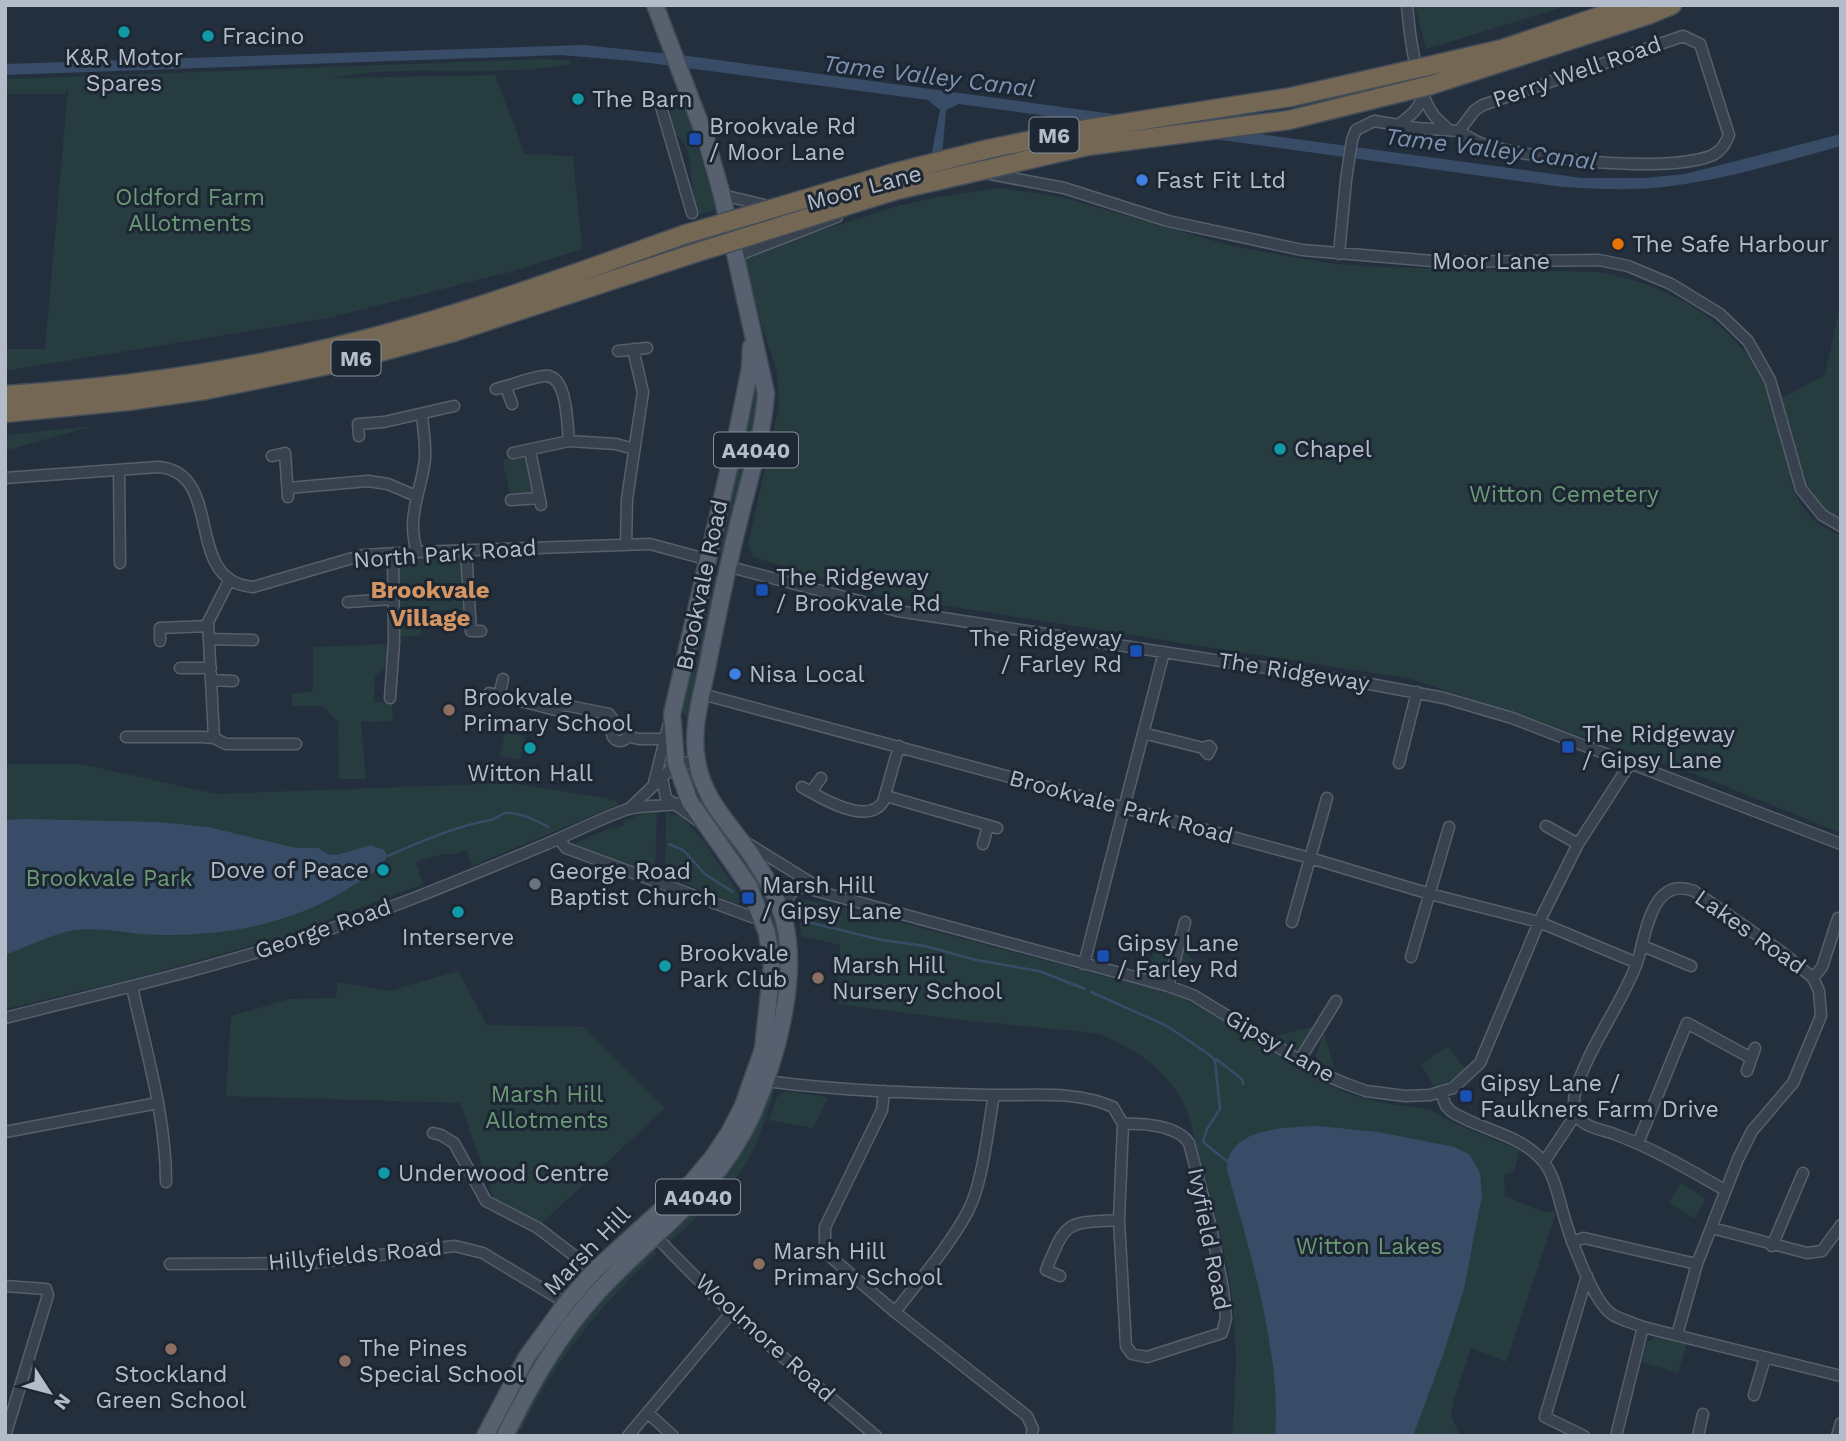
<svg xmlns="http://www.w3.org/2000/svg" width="1846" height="1441" font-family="'Work Sans',sans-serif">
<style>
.green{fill:#263c3f}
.water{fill:#394c67}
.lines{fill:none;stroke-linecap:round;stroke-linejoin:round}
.stream{stroke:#394c67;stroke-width:2.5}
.minor-casing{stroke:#565f6c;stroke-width:13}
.primary-casing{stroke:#414a57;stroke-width:19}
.motorway-casing{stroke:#434c59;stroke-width:21}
.minor{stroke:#38414e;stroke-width:10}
.primary{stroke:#56606e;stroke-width:16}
.motorway{stroke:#746855;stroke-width:18}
.motorway-bridge-casing{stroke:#434c59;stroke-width:21;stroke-linecap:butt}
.motorway-bridge{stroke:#746855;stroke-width:18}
.culture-dot{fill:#0f9aa8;stroke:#1d2633;stroke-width:2.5}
.transit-dot{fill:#1a4fb4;stroke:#1d2633;stroke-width:2.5}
.shop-dot{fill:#3f7fe0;stroke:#1d2633;stroke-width:2.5}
.food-dot{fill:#e8710a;stroke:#1d2633;stroke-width:2.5}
.education-dot{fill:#8d6e63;stroke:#1d2633;stroke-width:2.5}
.worship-dot{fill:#6b7280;stroke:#1d2633;stroke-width:2.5}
.labels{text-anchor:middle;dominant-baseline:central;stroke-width:6;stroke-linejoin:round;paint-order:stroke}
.shield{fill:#1d2633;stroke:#878f9c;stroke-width:2}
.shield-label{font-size:21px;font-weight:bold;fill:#b4bcc9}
.poi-label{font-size:23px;fill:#b4bcc9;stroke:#1d2633;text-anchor:start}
.street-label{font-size:23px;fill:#b4bcc9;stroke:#1d2633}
.park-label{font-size:23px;fill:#6b9a76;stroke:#1d2633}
.water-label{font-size:24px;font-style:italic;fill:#7c92b1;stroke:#1d2633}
.neighbourhood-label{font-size:24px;font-weight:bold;fill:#d59563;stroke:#1d2633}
</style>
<rect width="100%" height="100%" fill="#242f3e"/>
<!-- green -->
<path class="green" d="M 1415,5 L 1570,5 L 1426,49 Z
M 541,59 L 569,60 L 571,64 C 493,79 410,62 333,78 L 495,75 L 525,154 L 573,156 L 582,249 L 510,272 L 328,318 L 5,371 L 5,349 L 45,349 L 68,88 L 65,94 L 5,94 L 5,79 Z
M 676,108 L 681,108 L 687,113 L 716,209 L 697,216 L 691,198 L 694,196 C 690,179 694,144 675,135 L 668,116 Z
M 1000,188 L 1061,197 L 1232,246 L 1327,263 L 1376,267 L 1599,272 C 1653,282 1707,306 1742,349 C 1748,355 1756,362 1759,370 C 1769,390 1776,420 1782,441 C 1793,486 1792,515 1841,536 L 1841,833 L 1695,774 L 1411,679 L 877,595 L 753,557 L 748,545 L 779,406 L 777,372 L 739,257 L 898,206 L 937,197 Z
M 1841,302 L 1841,519 L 1821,508 L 1804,483 L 1782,398 L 1825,375 Z
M 755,374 L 760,402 L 756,426 L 723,555 L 717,551 Z
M 93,426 L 11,449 L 5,450 L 5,435 Z
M 524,455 L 528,457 L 534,490 C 528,494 515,496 509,491 L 503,462 L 505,459 Z
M 462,554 L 463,610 L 422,611 L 421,635 L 399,637 L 397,558 Z
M 713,576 L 717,576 L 719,580 L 691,722 L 678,707 L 710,577 Z
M 389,644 L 387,665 L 375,676 L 374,702 L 392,702 L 393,721 L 361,722 L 366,779 L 339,779 L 338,722 L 323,706 L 292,706 L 291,694 L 313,691 L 313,647 Z
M 505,732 L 525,736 L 520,760 L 500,756 Z
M 5,764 L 81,764 L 216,794 L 512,783 L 605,798 L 616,801 L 618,805 L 472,866 L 467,850 L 455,854 L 442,854 L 416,862 L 423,884 L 283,937 L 125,981 L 5,1009 Z
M 704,798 L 767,891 L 778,918 L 781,943 L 777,944 L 776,958 L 768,923 L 695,805 Z
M 651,811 L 657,812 L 655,872 L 652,874 L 573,844 L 612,827 L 614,830 L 624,825 L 623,821 Z
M 666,812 L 682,817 L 705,843 L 743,900 L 737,904 L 665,876 Z
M 802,899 L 835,905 L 1180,996 L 1220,1019 L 1304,1071 L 1346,1093 L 1378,1102 L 1431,1110 L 1456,1124 L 1520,1150 L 1514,1171 L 1504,1175 L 1505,1196 L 1544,1212 L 1555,1211 L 1554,1219 L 1506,1362 L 1471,1348 L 1453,1403 L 1451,1416 L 1460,1436 L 1232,1436 C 1236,1387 1238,1338 1231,1290 C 1222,1231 1203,1174 1189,1116 C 1175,1075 1135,1046 1095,1033 L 961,1020 L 837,1004 L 840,945 L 801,936 L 797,902 Z
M 1172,946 L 1175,947 L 1167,972 L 1162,976 L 1140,969 L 1159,948 Z
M 1180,949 C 1195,956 1198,970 1196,985 L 1175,977 Z
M 458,971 L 487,1025 L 584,1027 L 665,1108 L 541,1224 L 495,1202 L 460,1103 L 226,1096 L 231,1016 L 289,999 L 336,998 L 338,982 L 389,991 Z
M 1315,1026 L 1300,1050 L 1292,1051 L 1277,1040 L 1279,1035 Z
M 1324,1032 L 1334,1068 L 1322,1064 L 1315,1056 Z
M 1448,1046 L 1465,1069 L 1452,1081 L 1435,1088 L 1421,1064 Z
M 770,1089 L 775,1089 C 765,1119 751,1171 724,1188 L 723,1186 L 731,1161 Z
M 786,1091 L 827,1097 L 828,1099 L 813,1128 L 769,1120 L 777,1097 Z
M 1681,1183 L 1706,1199 L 1694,1219 L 1669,1203 Z
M 713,1190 L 720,1195 L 668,1244 L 669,1232 Z
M 648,1249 L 657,1252 C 600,1307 555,1358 521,1431 L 518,1425 L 547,1368 L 594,1305 Z
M 1657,1336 L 1687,1344 L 1678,1373 L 1642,1362 L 1646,1343 Z"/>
<!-- water -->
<path class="water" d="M 584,45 L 688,56 L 1582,178 L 1645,178 L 1685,174 L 1841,134 L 1841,146 C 1785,161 1729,179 1671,186 C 1635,191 1599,189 1563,187 L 959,104 L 946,110 L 942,157 L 931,157 L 940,110 L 928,100 L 634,61 L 561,55 L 5,75 L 5,64 Z
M 25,819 L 159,822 L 208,827 L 296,848 L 318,848 L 328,854 L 337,855 L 371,845 L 384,850 L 387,856 C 380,872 360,881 346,890 C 291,924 225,936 161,935 C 133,935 105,927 76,930 C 57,932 24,948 5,955 L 5,820 Z
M 1319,1126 L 1378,1132 L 1455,1147 L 1470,1155 L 1480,1173 L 1482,1195 L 1464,1289 L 1443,1355 L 1413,1436 L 1275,1436 C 1282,1356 1249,1248 1227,1170 C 1226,1127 1288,1127 1319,1126 Z"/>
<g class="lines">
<!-- stream -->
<path class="stream" d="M 669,844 L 683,850 L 705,874 L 733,892
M 387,856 C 421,842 455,826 491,820 C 497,819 500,814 506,813 C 520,812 536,820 548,827
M 799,920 L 882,940 L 925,946 L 976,960 L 1039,971 L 1085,989
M 1091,992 L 1167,1026 L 1210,1055 L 1215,1061 L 1220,1109 L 1207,1129 L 1203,1142 L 1228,1162
M 1216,1059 L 1242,1079 L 1243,1084"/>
<!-- minor casing -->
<g class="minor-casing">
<path id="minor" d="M 1407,5 C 1409,32 1417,93 1433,114 C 1437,120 1444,125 1449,130
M 660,103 L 692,213
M 1398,125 C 1410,116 1420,109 1423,94
M 985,173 L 1064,188 L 1168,221 L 1302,250 L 1445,262 L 1599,260 L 1628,266 L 1671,284 L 1720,314 L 1748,341 L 1770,380 L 1801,489 L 1822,515 L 1841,526
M 722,195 L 769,206
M 1339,254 L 1346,180 L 1352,140 L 1356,130 L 1374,121 L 1417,128 L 1459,131 L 1475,110 L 1483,105 L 1683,36 L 1700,44 L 1729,135 C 1725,144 1722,150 1713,155 C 1669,174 1529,159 1483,144 C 1474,141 1467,136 1459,131
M 736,256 L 837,217
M 618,351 L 647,348
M 506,387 L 512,404
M 496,389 C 512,385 528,378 544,376 C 568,373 567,425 569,441
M 359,436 L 358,424 L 384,422 L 454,406
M 530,451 L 541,505
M 513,453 L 569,441 L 616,444 L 634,449
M 272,456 L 285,453 L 288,497
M 119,470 L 120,563
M 5,478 L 158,467 C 226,472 182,582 253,587 L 363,555 L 417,552 L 650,544 L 709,560
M 288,488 L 368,481 L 388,484 L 416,496
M 511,500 L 539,498
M 626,544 L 627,499 L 643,392 L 633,349
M 466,550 L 471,631 L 481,631
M 417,552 C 406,516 421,493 425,459 C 426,444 423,429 422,414
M 730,567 L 898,611 L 1370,684 L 1444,698 L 1512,718 L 1841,844
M 348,602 L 392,599
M 209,639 L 253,640
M 160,641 L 160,628 L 208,626
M 180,668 L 211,668
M 211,680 L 233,681
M 489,693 L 556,710 L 565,705 L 609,714 L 617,725
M 702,694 L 1310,858 L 1430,894 L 1539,922 L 1637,963 C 1624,997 1603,1027 1588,1059 C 1581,1075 1568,1099 1577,1116 C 1583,1127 1603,1130 1614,1134 C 1653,1148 1689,1170 1725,1190
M 499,696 L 503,679
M 390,698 L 394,642 L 393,555
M612 733a8 8 0 1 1 16 0a8 8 0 1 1-16 0Z
M 1143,733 L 1203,748 L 1209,746 L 1211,748 L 1208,754 L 1203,748
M 627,736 L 639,739 L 665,739
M 126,737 L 202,737 L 214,738 L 226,744 L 296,744
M 214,738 L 208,622 L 229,581
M 1399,763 L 1417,692
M 662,778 L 666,798 L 697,820
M 654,783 L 669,723
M 802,787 C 821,798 867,826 883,802 L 899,746
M 811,792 L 821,778
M 886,796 L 997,828
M 1546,826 L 1578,844
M 559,839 L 566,848 L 752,917
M 747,843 L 818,887
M 983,844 L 988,826
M 780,910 L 792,892 L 802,887 L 1168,986 L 1193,995 L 1319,1072 L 1344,1083 L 1366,1091 L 1405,1096 L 1430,1095 L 1453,1088 L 1480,1063 L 1539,922 L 1578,844 L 1631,762
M 1292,922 L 1327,798
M 1643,946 L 1691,966
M 1411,957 L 1449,827
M 1637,963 C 1646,935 1651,875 1694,891 L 1783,953 L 1813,978 L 1819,991 L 1821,1016 L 1793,1083 L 1752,1131 L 1738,1159 L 1697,1264 L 1677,1335
M 1084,964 L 1164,652
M 1813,978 L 1822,967 L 1838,918
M 1168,986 L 1185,922
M 132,987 C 146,1051 166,1116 166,1182
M 5,1018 C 107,992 209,969 309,936 C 386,911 462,879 537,848 C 567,836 595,821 625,810 C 644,803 684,809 697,797 L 699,789 L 697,764 L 682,762 L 676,764 L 629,809
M 1299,1061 L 1336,1001
M 1747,1071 L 1755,1048
M 766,1081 C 840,1091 916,1093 991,1095 C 1031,1096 1076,1090 1113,1107 L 1123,1124 C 1142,1123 1177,1125 1189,1143 L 1211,1227 L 1223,1289 L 1226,1318 L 1222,1333 L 1147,1357 L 1132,1354 L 1126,1346 L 1119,1220 L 1123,1124
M 884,1091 L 882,1110 L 825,1227 L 825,1252 L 895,1312 L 1027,1416 L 1033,1429 L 1031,1436
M 1441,1093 L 1446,1106 L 1452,1112 C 1481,1130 1519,1134 1542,1160 C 1554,1174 1557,1192 1562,1209 C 1568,1232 1593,1304 1613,1315 C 1622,1320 1633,1323 1643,1327 L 1841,1376
M 5,1132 L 158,1103
M 433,1133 L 441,1135 L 454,1143 L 486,1201 L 538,1228 L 594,1271
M 1638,1143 L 1687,1023 L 1751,1058
M 1544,1162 L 1576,1114
M 1712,1228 L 1807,1253 L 1822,1251 L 1841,1225
M 656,1237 L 731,1313 L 876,1436
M 1572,1242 L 1584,1238 L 1697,1264
M 1772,1246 L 1803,1173
M 170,1264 L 313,1263 L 455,1246 L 483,1253 L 566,1303
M 1060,1276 L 1046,1270 C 1067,1220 1065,1223 1119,1220
M 5,1286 L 46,1289 L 48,1295 L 5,1436
M 895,1312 C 920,1279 949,1247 968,1211 C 983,1183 988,1127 994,1095
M 1754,1395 L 1765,1358
M 648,1413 L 673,1436
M 628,1436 L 731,1313
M 1584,1436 L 1545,1417 L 1587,1276
M 1616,1436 L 1643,1327
M 1698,1436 L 1703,1414
M 1837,1436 L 1841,1423"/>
</g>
<!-- primary casing -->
<g class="primary-casing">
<path id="primary" d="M 485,1436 L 526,1358 L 566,1303 L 594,1271 L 692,1182 L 713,1157 L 729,1133 L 743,1106 L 763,1049 L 772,966 L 767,933 L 749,886 L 690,802 L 676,764 L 672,714 L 736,438 L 750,368 L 751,347
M 505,1436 C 530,1385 558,1335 597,1293 C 655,1229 715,1196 753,1113 C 776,1060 798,982 785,924 C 779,899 766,877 752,856 C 731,825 703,800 697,761 C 691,730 701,698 707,668 C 717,617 728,564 741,513 C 751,474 763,434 766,393 L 722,195 L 706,139 L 655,5"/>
</g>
<!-- motorway casing -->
<g class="motorway-casing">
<path id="motorway" d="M 1428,66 L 1502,49 L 1633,5
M 1431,85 L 1648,15 L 1672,5
M 5,395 C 118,388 232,372 342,345 C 459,317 573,274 686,234
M 5,413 L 128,401 L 206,390 L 343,362 L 454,332 L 695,253"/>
</g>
<!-- minor -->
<use href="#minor" class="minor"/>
<!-- primary -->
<use href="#primary" class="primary"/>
<!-- motorway -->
<use href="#motorway" class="motorway"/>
<!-- motorway-bridge casing -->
<g class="motorway-bridge-casing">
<path id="motorway-bridge" d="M 686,234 L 893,173 L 988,149 L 1086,129 L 1291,97 L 1428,66
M 695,253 L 897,190 L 1088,146 L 1289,120 L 1431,85"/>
</g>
<!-- motorway-bridge -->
<use href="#motorway-bridge" class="motorway-bridge"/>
</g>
<!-- markers -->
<g class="culture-dot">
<circle cx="124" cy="32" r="7"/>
<circle cx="208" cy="36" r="7"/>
<circle cx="578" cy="99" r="7"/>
<circle cx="1280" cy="449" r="7"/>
<circle cx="530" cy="748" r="7"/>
<circle cx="383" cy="870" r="7"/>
<circle cx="458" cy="912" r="7"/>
<circle cx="665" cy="966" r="7"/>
<circle cx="384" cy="1173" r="7"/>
</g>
<g class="transit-dot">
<rect x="688" y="132" width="14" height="14" rx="3.5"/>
<rect x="755" y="583" width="14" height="14" rx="3.5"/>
<rect x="1129" y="644" width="14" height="14" rx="3.5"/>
<rect x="1561" y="740" width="14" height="14" rx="3.5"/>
<rect x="741" y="891" width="14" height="14" rx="3.5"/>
<rect x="1096" y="949" width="14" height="14" rx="3.5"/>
<rect x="1459" y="1089" width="14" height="14" rx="3.5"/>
</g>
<g class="shop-dot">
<circle cx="1142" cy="180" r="7"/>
<circle cx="735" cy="674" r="7"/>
</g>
<circle class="food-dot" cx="1618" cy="244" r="7"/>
<g class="education-dot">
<circle cx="449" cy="710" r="7"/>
<circle cx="818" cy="978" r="7"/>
<circle cx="759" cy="1264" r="7"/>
<circle cx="171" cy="1349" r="7"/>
<circle cx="345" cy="1361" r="7"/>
</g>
<circle class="worship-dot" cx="535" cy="884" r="7"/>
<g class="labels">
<!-- shield labels -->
<g class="shield">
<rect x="1029.5" y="117.5" width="49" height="35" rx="5"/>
<rect x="331.5" y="340.5" width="49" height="35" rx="5"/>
<rect x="714" y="432.5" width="84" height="35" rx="5"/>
<rect x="656" y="1179.5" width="84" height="35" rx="5"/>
</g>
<g class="shield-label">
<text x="1054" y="135">M6</text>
<text x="356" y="358">M6</text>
<text x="756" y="450">A4040</text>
<text x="698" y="1197">A4040</text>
</g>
<!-- poi labels -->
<g class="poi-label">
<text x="222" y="36">Fracino</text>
<text x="124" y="57" text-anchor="middle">K&amp;R Motor<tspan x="124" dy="26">Spares</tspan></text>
<text x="592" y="99">The Barn</text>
<text x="709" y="126">Brookvale Rd<tspan x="709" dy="26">/ Moor Lane</tspan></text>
<text x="1156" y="180">Fast Fit Ltd</text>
<text x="1632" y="244">The Safe Harbour</text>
<text x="1294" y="449">Chapel</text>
<text x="776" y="577">The Ridgeway<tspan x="776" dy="26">/ Brookvale Rd</tspan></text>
<text x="1122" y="638" text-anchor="end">The Ridgeway<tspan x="1122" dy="26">/ Farley Rd</tspan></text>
<text x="749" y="674">Nisa Local</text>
<text x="463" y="697">Brookvale<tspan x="463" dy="26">Primary School</tspan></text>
<text x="1582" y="734">The Ridgeway<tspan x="1582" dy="26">/ Gipsy Lane</tspan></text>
<text x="530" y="773" text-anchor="middle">Witton Hall</text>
<text x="369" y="870" text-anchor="end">Dove of Peace</text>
<text x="549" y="871">George Road<tspan x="549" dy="26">Baptist Church</tspan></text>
<text x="762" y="885">Marsh Hill<tspan x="762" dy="26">/ Gipsy Lane</tspan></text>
<text x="458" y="937" text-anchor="middle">Interserve</text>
<text x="1117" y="943">Gipsy Lane<tspan x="1117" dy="26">/ Farley Rd</tspan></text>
<text x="679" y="953">Brookvale<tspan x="679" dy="26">Park Club</tspan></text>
<text x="832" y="965">Marsh Hill<tspan x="832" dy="26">Nursery School</tspan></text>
<text x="1480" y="1083">Gipsy Lane /<tspan x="1480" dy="26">Faulkners Farm Drive</tspan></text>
<text x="398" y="1173">Underwood Centre</text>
<text x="773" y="1251">Marsh Hill<tspan x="773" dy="26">Primary School</tspan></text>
<text x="359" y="1348">The Pines<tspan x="359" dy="26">Special School</tspan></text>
<text x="171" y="1374" text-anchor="middle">Stockland<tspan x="171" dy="26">Green School</tspan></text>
</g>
<!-- street labels -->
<g class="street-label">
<text transform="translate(1577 72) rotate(-19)">Perry Well Road</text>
<text transform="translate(864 188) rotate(-15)">Moor Lane</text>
<text x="1491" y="261">Moor Lane</text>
<text transform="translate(445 554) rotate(-4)">North Park Road</text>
<text transform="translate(702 585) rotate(-78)">Brookvale Road</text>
<text transform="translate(1294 672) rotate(9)">The Ridgeway</text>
<text transform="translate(1121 807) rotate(15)">Brookvale Park Road</text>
<text transform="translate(323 929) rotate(-19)">George Road</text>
<text transform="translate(1750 932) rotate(35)">Lakes Road</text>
<text transform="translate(1280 1046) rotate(30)">Gipsy Lane</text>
<text transform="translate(1209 1239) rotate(79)">Ivyfield Road</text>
<text transform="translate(587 1251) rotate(-46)">Marsh Hill</text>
<text transform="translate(355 1255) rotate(-5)">Hillyfields Road</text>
<text transform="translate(765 1338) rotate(42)">Woolmore Road</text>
</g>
<!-- park labels -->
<g class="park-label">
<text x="190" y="197">Oldford Farm<tspan x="190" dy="26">Allotments</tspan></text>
<text x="1564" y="494">Witton Cemetery</text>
<text x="109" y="878">Brookvale Park</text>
<text x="547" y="1094">Marsh Hill<tspan x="547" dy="26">Allotments</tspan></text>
<text x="1369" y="1246">Witton Lakes</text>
</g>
<!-- water labels -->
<g class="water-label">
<text transform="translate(929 76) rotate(7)">Tame Valley Canal</text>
<text transform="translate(1491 149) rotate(7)">Tame Valley Canal</text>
</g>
<!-- neighbourhood labels -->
<g class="neighbourhood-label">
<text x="430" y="590">Brookvale<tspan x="430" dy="28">Village</tspan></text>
</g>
</g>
<!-- border -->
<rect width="1846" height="1441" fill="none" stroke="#b4bcc9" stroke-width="14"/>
<!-- north arrow -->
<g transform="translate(49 1392) rotate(126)" stroke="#1d2633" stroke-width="5" paint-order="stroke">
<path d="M0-5L12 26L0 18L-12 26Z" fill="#b4bcc9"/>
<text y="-10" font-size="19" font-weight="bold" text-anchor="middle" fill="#b4bcc9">N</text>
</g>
</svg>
